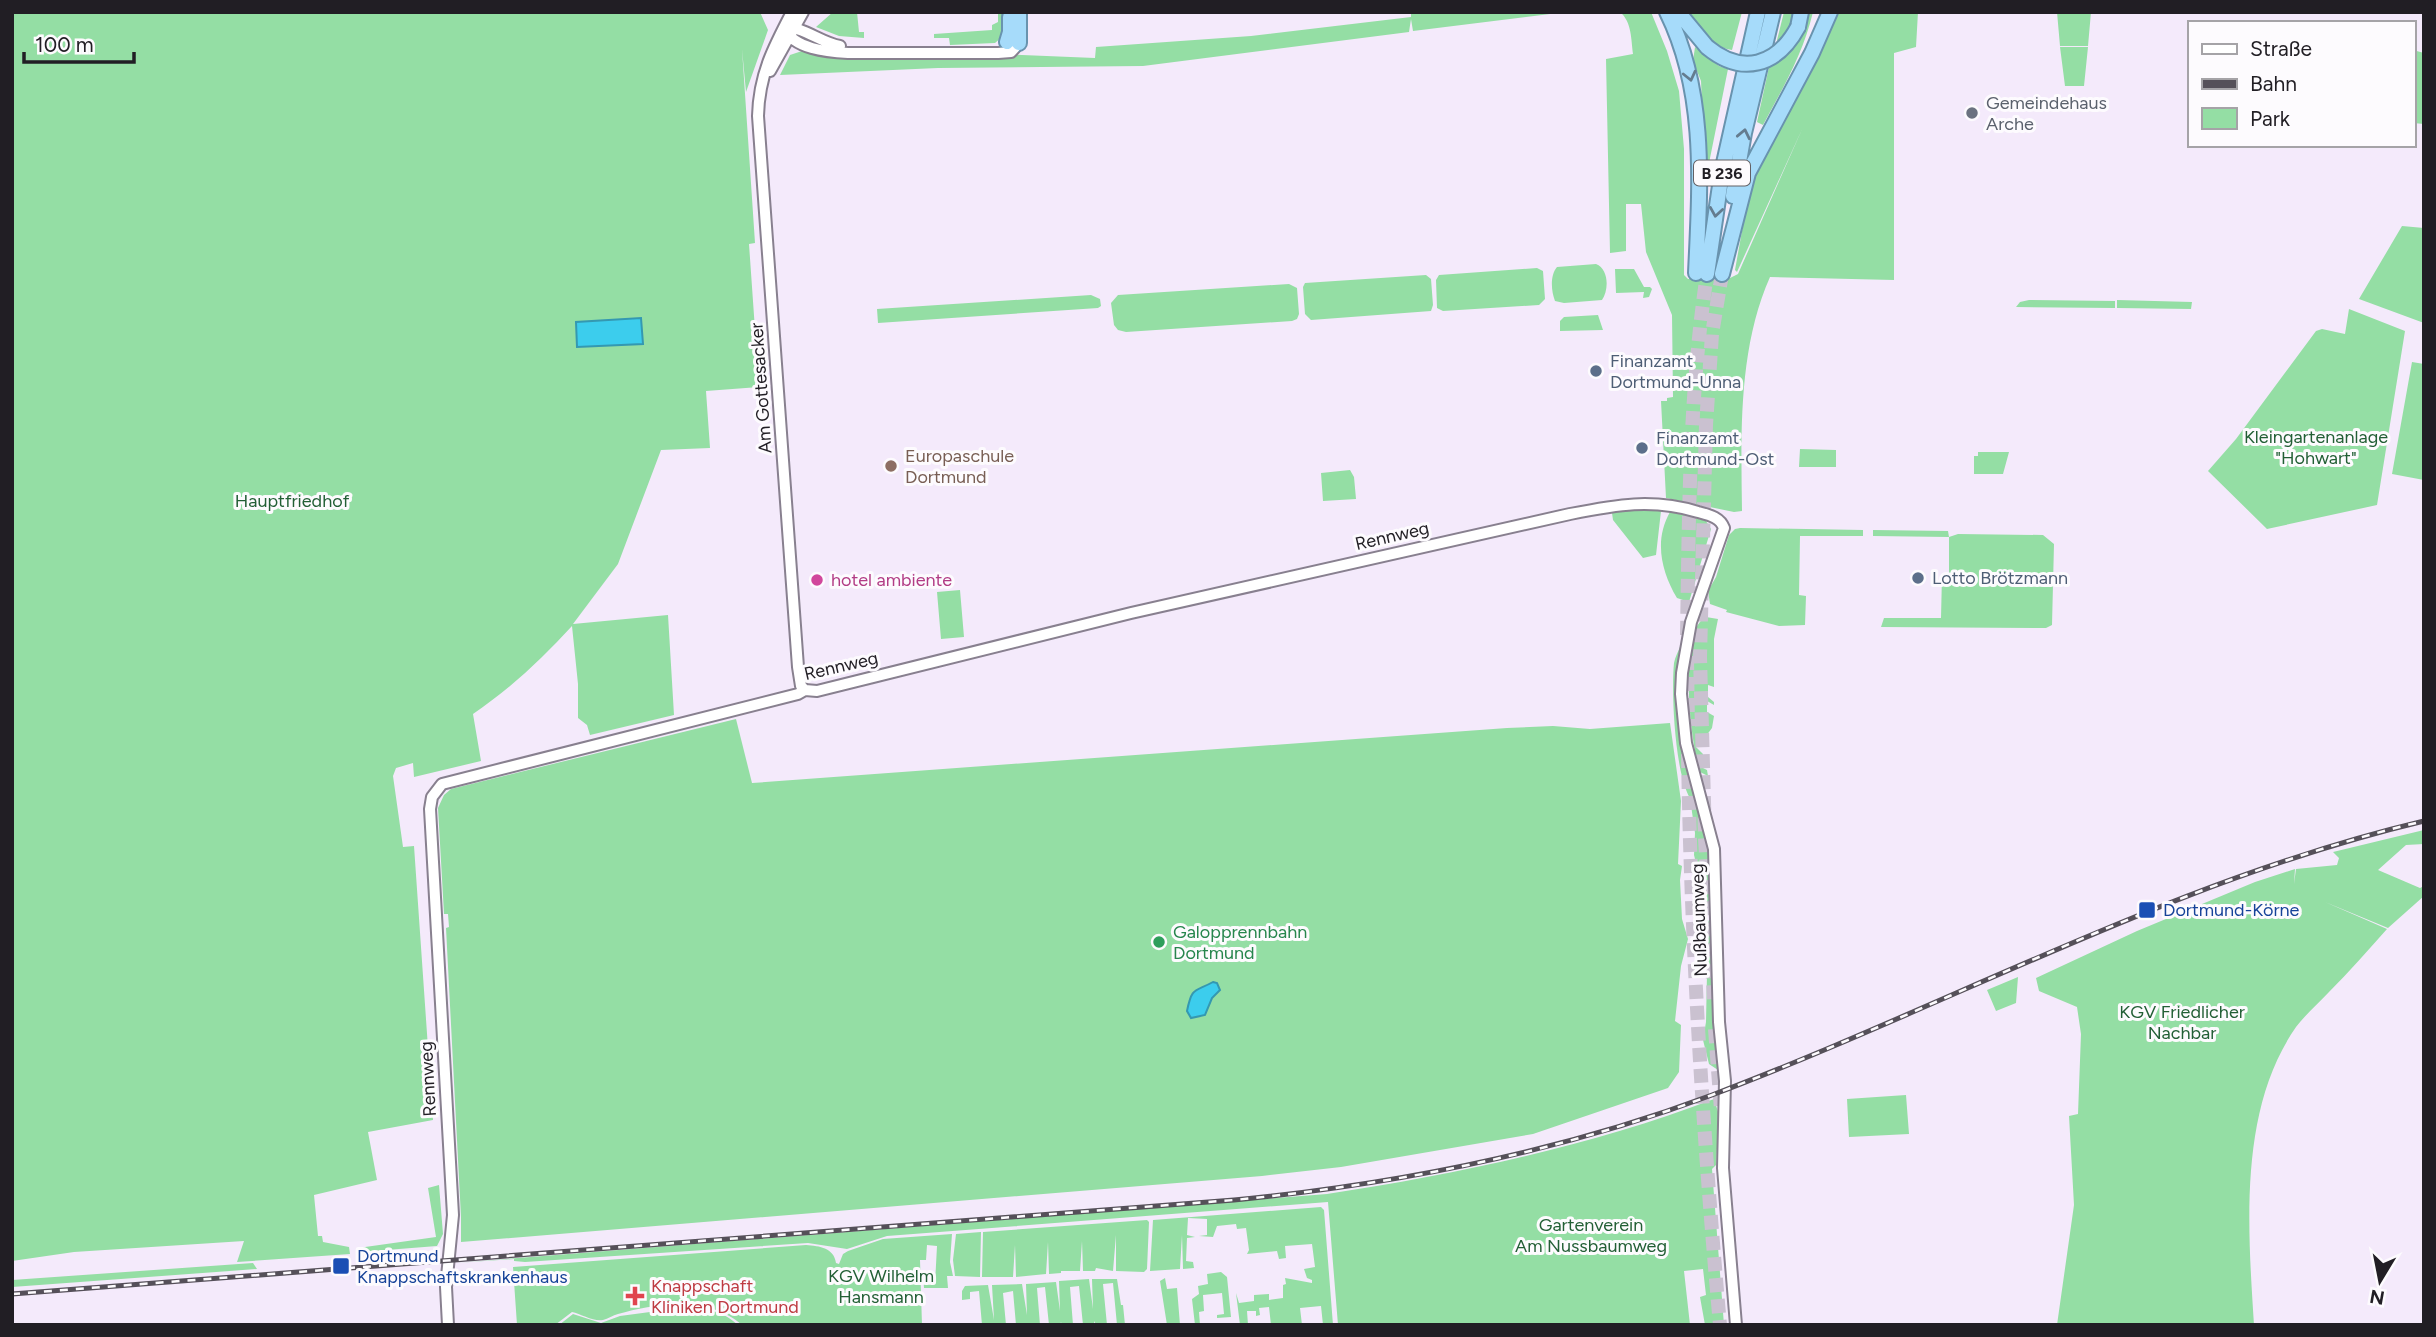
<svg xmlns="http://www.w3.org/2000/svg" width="2436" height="1337" font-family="Figtree,sans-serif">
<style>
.green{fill:#94dea4}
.water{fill:#3ccded;stroke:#3498b1;stroke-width:2}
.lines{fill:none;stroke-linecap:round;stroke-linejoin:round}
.trunk-tunnel{stroke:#cac1d0;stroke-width:14;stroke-dasharray:14 7;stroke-linecap:butt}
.tertiary-casing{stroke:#88808f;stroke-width:14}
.trunk-casing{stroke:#6993ae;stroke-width:18}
.tertiary{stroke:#fff;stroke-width:10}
.trunk{stroke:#a6dbfa;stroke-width:14}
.rail-casing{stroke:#555059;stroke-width:5}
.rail{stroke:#fdfbfe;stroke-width:2.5;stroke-dasharray:8;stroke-linecap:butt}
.trunk-bridge-casing{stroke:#6993ae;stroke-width:18;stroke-linecap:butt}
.trunk-bridge{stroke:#a6dbfa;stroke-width:14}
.oneway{stroke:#647c8f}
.worship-dot{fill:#6b7280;stroke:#fdfbfe;stroke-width:2.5}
.service-dot{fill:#5c6f8a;stroke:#fdfbfe;stroke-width:2.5}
.education-dot{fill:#8d6e63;stroke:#fdfbfe;stroke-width:2.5}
.hotel-dot{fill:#d1479c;stroke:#fdfbfe;stroke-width:2.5}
.transit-dot{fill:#1a4fb4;stroke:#fdfbfe;stroke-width:2.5}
.leisure-dot{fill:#2e9e5b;stroke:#fdfbfe;stroke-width:2.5}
.health-dot{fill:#e0444e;stroke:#fdfbfe;stroke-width:2.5}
.labels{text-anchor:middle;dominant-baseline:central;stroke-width:6;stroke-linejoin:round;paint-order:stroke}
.shield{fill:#fdfbfe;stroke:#636065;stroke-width:2}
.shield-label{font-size:16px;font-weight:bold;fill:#211e24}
.worship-label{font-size:18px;fill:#5b616d;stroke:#fdfbfe;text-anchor:start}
.service-label{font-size:18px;fill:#4e5e75;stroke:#fdfbfe;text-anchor:start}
.street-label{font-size:18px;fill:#211e24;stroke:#fdfbfe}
.park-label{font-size:18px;fill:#225f35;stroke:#fdfbfe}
.education-label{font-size:18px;fill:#785e54;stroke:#fdfbfe;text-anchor:start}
.hotel-label{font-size:18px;fill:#b23c85;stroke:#fdfbfe;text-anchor:start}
.transit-label{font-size:18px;fill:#164399;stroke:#fdfbfe;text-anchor:start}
.leisure-label{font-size:18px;fill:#27864d;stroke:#fdfbfe;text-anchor:start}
.health-label{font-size:18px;fill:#be3a42;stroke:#fdfbfe;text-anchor:start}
</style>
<rect width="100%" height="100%" fill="#f4eafb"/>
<!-- green -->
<path class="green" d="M 12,12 L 760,12 L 768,30 L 746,92 L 742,49 L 755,243 L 749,244 L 759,387 L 706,391 L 710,448 L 661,450 L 618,564 L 573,624 L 668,615 L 674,715 L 590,735 L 587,725 L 578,718 L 578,684 L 572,626 C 542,659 510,689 473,714 L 481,761 L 414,777 L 413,763 L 396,768 L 393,776 L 403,847 L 414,846 L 433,1120 L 368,1132 L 377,1180 L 314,1195 L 318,1236 L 322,1236 L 323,1242 L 349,1247 L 350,1254 L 237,1262 L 244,1241 L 74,1252 L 12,1261 Z
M 833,12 L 857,12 L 859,32 L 864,32 L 864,38 L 839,36 L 816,27 Z
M 998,12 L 1004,12 C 1005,25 1006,35 995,43 L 950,45 L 949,38 L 934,38 L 934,34 L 992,30 L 992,25 L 998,22 Z
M 1411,12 L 1566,12 L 1413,31 L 1411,19 L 1409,32 L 1143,66 L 938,68 L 780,75 L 790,55 L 802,51 L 804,46 L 1095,58 L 1096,47 L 1251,36 L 1411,17 Z
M 1620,12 L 1651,12 L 1667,51 L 1679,91 L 1684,149 L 1684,275 L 1688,279 L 1728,279 L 1738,274 L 1803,127 L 1737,272 L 1735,270 L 1747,203 L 1757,169 L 1834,12 L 1918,12 L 1916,47 L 1894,53 L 1894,280 L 1770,277 C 1738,349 1741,434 1742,511 L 1734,512 L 1666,498 L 1661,401 L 1667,401 L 1667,398 L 1673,397 L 1672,315 L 1646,252 L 1641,204 L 1626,204 L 1626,251 L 1610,253 L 1606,59 L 1633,54 C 1631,40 1632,22 1620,12 Z
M 1687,12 L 1742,12 L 1732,50 C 1711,47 1700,28 1687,12 Z
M 1784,12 L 1794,12 L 1790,25 L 1803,28 L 1806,12 L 1813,12 C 1803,54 1783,88 1763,125 L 1757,122 L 1769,67 L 1786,56 L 1777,40 Z
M 2057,12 L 2091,12 L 2088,46 L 2060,46 Z
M 1695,47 L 1719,66 L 1728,69 L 1708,168 L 1705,169 L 1701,81 L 1693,61 Z
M 2060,47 L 2088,47 L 2084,86 L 2065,86 Z
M 2413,50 L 2424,53 L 2424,124 L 2413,123 Z
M 2402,226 L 2424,228 L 2424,323 L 2359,299 Z
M 1596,264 C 1609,269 1609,290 1602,300 L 1564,303 L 1555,301 C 1551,291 1550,275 1557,267 Z
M 1537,268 L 1543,271 L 1545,299 L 1539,305 L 1443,311 L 1437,308 L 1436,280 L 1439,275 Z
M 1615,269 L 1634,269 L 1644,287 L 1650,287 L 1652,289 L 1649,297 L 1643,298 L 1644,292 L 1616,293 Z
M 1426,275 L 1431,279 L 1433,305 L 1431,311 L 1311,320 L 1305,314 L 1303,287 L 1305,283 Z
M 1289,284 L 1297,288 L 1299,314 L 1297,319 L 1292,321 L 1126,332 L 1118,330 L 1114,325 L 1111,303 L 1118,295 Z
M 1091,295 L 1100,299 L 1101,306 L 1098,308 L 878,323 L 877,309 Z
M 2029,300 L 2115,301 L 2115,308 L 2016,307 L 2020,302 Z
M 2117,300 L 2192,302 L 2191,309 L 2117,308 Z
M 2349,309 L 2405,331 L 2377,505 L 2267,529 L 2208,471 L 2236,439 L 2316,331 L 2322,329 L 2345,334 Z
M 1598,315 L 1603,330 L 1560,331 L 1560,321 L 1564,317 Z
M 2412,362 L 2424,364 L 2424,480 L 2392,474 Z
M 1800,449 L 1836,450 L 1836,467 L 1799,467 Z
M 1978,452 L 2009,452 L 2003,474 L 1974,474 L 1974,456 L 1978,456 Z
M 1350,470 L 1354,477 L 1356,499 L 1323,501 L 1321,473 Z
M 1636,509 L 1661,511 L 1656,555 L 1643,558 L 1613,520 L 1612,513 Z
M 1670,512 L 1689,516 L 1686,525 L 1691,528 L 1695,518 L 1706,521 L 1711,529 L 1689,602 L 1677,598 C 1661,571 1654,540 1670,512 Z
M 1740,528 L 1863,530 L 1863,536 L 1800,536 L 1799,595 L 1806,596 L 1805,625 L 1779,626 L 1726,612 L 1727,610 L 1710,604 L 1708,591 L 1716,577 L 1729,535 L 1735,529 Z
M 1873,530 L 1948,531 L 1949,537 L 1958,534 L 2043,535 L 2054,544 L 2052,625 L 2046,628 L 1881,627 L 1884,618 L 1941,618 L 1942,575 L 1949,575 L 1949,537 L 1873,536 Z
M 960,590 L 964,637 L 941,639 L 937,592 Z
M 1706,617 L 1718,619 L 1714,639 L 1714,687 L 1708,685 L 1708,697 L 1714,702 L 1714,705 L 1707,701 L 1707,712 L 1714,716 L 1712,728 L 1706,736 L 1701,734 L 1696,747 L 1703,754 L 1703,758 L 1698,757 L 1701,767 L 1707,770 L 1708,776 L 1700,772 C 1691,746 1677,630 1706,617 Z
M 1680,647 L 1696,795 L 1690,798 C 1675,774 1671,693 1674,663 C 1675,657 1678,652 1680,647 Z
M 736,719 L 752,783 L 1507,728 L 1553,726 L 1590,729 L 1670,723 L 1681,801 L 1678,864 L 1682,866 L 1680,880 L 1682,919 L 1688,939 L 1681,966 L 1675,1021 L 1681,1025 L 1679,1072 L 1668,1088 L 1533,1134 L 1341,1167 L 1262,1176 L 461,1242 L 461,1217 L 446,928 L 449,927 L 448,914 L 444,914 L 438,808 L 444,795 L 451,789 Z
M 1698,799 L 1710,848 L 1712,915 L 1708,915 L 1703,904 L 1700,879 L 1694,855 L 1695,833 L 1691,805 L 1693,801 Z
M 2424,830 L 2424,844 L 2406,845 L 2378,870 L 2420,888 L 2424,886 L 2424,896 L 2388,928 L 2325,902 L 2387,929 C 2368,950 2349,972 2329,992 C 2318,1004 2305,1015 2296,1027 C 2238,1110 2248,1229 2254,1325 L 2057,1325 L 2074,1205 L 2069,1116 L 2078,1114 L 2081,1034 L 2077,1007 L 2039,991 L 2036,978 L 2137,931 L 2255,882 L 2295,869 L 2294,884 L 2296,869 L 2337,865 L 2339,858 L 2333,852 Z
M 1709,920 L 1712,920 L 1714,1023 L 1718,1070 L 1709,1064 L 1703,1040 L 1706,1022 L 1707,974 L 1703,937 Z
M 2018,977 L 2016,1003 L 1996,1011 L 1987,990 Z
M 1906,1095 L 1909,1134 L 1849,1137 L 1847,1099 Z
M 1714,1099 L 1719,1115 L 1716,1165 L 1712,1169 L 1724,1325 L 1705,1325 L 1700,1297 L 1706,1295 L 1703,1269 L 1684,1271 L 1690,1325 L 1338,1325 L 1328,1202 L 887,1236 L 847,1249 L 808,1243 L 525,1262 L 514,1261 L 514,1259 L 455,1263 L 1327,1194 C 1458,1174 1591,1146 1714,1099 Z
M 439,1185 L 443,1234 L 437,1246 L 361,1252 L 358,1251 L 358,1248 L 436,1237 L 428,1188 Z
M 1321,1207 L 1324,1210 L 1333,1325 L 1323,1325 L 1321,1306 L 1300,1308 L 1302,1325 L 1271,1325 L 1269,1307 L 1259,1308 L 1260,1315 L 1256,1316 L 1256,1311 L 1247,1311 L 1248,1325 L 1240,1325 L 1236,1293 L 1239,1303 L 1254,1301 L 1254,1295 L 1269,1294 L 1269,1300 L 1283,1298 L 1283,1285 L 1286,1284 L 1285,1278 L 1312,1283 L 1312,1280 L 1307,1278 L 1304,1269 L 1315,1267 L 1312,1244 L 1285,1246 L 1286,1258 L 1279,1259 L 1277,1251 L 1247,1254 L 1249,1250 L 1246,1228 L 1237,1229 L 1236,1224 L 1217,1226 L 1213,1237 L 1199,1236 L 1207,1235 L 1207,1219 L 1188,1218 L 1187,1235 L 1195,1237 L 1187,1238 L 1186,1261 L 1193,1262 L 1194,1268 L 1183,1269 L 1182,1235 L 1180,1269 L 1150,1271 L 1153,1220 Z
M 1147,1220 L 1149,1222 L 1147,1269 L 1144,1272 L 1116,1271 L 1116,1235 L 1113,1271 L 1096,1268 L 1095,1271 L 1083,1271 L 1082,1241 L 1080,1271 L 1061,1271 L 1061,1273 L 1049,1274 L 1048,1242 L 1046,1274 L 1016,1277 L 1015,1245 L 1013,1277 L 982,1277 L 983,1232 Z
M 981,1232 L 980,1277 L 955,1276 L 953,1260 L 956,1234 Z
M 952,1234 L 950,1262 L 953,1276 L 947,1276 L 948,1288 L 924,1288 L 923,1275 L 926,1275 L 926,1284 L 935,1284 L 937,1246 L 927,1245 L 926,1260 L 920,1260 L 922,1325 L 742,1325 C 710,1296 656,1303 618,1314 C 613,1315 608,1319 603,1320 C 594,1322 581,1314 572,1312 L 555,1325 L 517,1325 L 513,1267 L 806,1245 C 820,1246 834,1248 836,1263 L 839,1264 L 843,1254 L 848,1251 L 883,1239 Z
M 253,1263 L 257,1269 L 12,1287 L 12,1280 Z
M 1221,1272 L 1227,1277 L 1231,1317 L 1217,1318 L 1217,1315 L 1224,1314 L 1222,1293 L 1203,1295 L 1204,1311 L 1199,1312 L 1200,1325 L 1195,1325 L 1192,1299 L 1199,1294 L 1198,1286 L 1208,1284 L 1207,1274 Z
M 1165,1278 L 1167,1289 L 1177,1288 L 1180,1325 L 1167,1325 L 1160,1281 Z
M 1089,1279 L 1093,1309 L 1092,1279 L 1117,1279 L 1121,1305 L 1123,1305 L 1125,1325 L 1117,1325 L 1113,1283 L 1103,1284 L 1107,1325 L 1096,1325 L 1094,1321 L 1094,1325 L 1083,1325 L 1079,1286 L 1070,1287 L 1073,1325 L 1062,1325 L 1061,1322 L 1060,1325 L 1049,1325 L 1045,1287 L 1037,1288 L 1040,1325 L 1016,1325 L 1013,1291 L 1003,1293 L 1006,1325 L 982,1325 L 979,1291 L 970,1292 L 970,1299 L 962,1300 L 962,1291 L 965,1286 L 988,1285 L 994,1320 L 992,1285 L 1022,1284 L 1027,1315 L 1026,1284 L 1056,1282 L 1060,1311 L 1059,1281 Z
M 680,1308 C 702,1308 721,1309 738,1325 L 559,1325 L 573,1314 L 601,1323 L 620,1316 Z"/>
<!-- water -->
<path class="water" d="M 641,318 L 643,344 L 577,347 L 576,322 Z
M 1213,982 L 1217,983 L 1220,990 L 1212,998 L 1205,1015 L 1191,1018 L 1187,1011 C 1192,986 1195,992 1213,982 Z"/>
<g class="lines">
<!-- trunk-tunnel -->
<path class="trunk-tunnel" d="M 1687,635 C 1689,514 1689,394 1707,274
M 1687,656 L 1688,726
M 1688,754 C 1691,944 1703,1135 1720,1325
M 1714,999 L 1705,838 L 1700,657 L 1706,425 L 1712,334 L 1722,274
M 1715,1029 L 1721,1110"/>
<!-- tertiary casing -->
<g class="tertiary-casing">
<path id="tertiary" d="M 792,12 C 773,48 759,75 758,116 L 798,667 L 801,686 L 805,690
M 784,28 C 794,49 827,52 848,53 L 998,53 L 1011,52 L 1019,43
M 784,28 C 801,25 821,43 840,46
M 770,71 L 803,12
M 448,1325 L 446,1287 L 453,1215 L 430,809 L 432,797 L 442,784 L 798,694 L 805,690 L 817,691 L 1131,613 L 1570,514 C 1616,505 1652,498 1698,512 C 1709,515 1720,517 1724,528 L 1691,622 L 1682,673 L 1681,694 L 1686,743 L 1714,849 L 1719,1022 L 1725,1081 L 1723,1168 L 1736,1325"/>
</g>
<!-- trunk casing -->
<g class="trunk-casing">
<path id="trunk" d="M 1667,12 C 1707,93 1700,185 1696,273
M 1678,12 L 1707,47
M 1798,27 L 1801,12
M 1007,42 L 1010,32 L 1010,17
M 1019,43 L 1019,12
M 1733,196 L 1744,133 L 1773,12
M 1707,274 L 1722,172 L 1758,12
M 1722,274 L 1748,173 L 1812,53 L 1830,12"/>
</g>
<!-- tertiary -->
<use href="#tertiary" class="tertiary"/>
<!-- trunk -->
<use href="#trunk" class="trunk"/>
<!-- rail casing -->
<g class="rail-casing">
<path id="rail" d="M 12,1294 L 1234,1200 C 1398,1184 1557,1153 1712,1095 C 1950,1005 2175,880 2424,821"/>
</g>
<!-- rail -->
<use href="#rail" class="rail"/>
<!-- trunk-bridge casing -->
<g class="trunk-bridge-casing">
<path id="trunk-bridge" d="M 1707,47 C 1742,76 1777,66 1798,27"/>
</g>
<!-- trunk-bridge -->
<use href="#trunk-bridge" class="trunk-bridge"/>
</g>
<!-- one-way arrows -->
<defs><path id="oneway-chevron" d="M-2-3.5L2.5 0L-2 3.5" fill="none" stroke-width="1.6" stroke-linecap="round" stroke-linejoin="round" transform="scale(1.75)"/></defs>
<g class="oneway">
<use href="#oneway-chevron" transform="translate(1690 76) rotate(77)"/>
<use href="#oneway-chevron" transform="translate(1744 134) rotate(-78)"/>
<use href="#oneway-chevron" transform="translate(1716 212) rotate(99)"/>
</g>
<!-- markers -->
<circle class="worship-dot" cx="1972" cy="113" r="7"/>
<g class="service-dot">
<circle cx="1596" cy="371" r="7"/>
<circle cx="1642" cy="448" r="7"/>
<circle cx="1918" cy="578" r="7"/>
</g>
<circle class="education-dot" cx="891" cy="466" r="7"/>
<circle class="hotel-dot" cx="817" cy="580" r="7"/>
<g class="transit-dot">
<rect x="2138" y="901" width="18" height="18" rx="3.5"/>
<rect x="332" y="1257" width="18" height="18" rx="3.5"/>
</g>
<circle class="leisure-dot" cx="1159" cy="942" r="7"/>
<path class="health-dot" d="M631.5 1285.5h7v7h7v7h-7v7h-7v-7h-7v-7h7z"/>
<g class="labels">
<!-- shield labels -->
<rect class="shield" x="1694" y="160.5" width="56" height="25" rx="5"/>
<g class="shield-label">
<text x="1722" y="173">B 236</text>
</g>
<!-- worship labels -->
<g class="worship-label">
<text x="1986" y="103">Gemeindehaus<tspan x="1986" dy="21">Arche</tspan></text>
</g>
<!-- service labels -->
<g class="service-label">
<text x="1610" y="361">Finanzamt<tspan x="1610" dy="21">Dortmund-Unna</tspan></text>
<text x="1656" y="438">Finanzamt<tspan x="1656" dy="21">Dortmund-Ost</tspan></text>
<text x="1932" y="578">Lotto Brötzmann</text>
</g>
<!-- street labels -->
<g class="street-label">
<text transform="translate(761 388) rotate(-94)">Am Gottesacker</text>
<text transform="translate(1392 536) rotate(-13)">Rennweg</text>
<text transform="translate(841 666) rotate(-13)">Rennweg</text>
<text transform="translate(1699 920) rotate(-92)">Nußbaumweg</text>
<text transform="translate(428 1079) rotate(-93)">Rennweg</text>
</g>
<!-- park labels -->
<g class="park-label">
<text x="2316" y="437">Kleingartenanlage<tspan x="2316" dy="21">"Hohwart"</tspan></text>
<text x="292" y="501">Hauptfriedhof</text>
<text x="2182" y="1012">KGV Friedlicher<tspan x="2182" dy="21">Nachbar</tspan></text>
<text x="1591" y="1225">Gartenverein<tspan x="1591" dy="21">Am Nussbaumweg</tspan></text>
<text x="881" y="1276">KGV Wilhelm<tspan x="881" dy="21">Hansmann</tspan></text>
</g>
<!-- education labels -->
<g class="education-label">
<text x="905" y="456">Europaschule<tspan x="905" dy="21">Dortmund</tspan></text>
</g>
<!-- hotel labels -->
<g class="hotel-label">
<text x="831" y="580">hotel ambiente</text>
</g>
<!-- transit labels -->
<g class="transit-label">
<text x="2163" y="910">Dortmund-Körne</text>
<text x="357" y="1256">Dortmund<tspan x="357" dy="21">Knappschaftskrankenhaus</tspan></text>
</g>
<!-- leisure labels -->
<g class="leisure-label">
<text x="1173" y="932">Galopprennbahn<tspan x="1173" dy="21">Dortmund</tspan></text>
</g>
<!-- health labels -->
<g class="health-label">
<text x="651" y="1286">Knappschaft<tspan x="651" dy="21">Kliniken Dortmund</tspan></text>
</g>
</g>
<!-- border -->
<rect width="2436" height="1337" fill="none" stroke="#211e24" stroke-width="28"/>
<!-- legend -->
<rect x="2188" y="21" width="228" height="126" fill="#fdfbfe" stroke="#a5a3a7" stroke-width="2"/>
<rect x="2202" y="44" width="35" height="10" fill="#ffffff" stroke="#a5a3a7" stroke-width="2"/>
<text x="2250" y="56" font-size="21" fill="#211e24">Straße</text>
<rect x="2202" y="79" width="35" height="10" fill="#555059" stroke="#a5a3a7" stroke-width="2"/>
<text x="2250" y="91" font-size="21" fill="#211e24">Bahn</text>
<rect x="2202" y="108" width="35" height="21" fill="#94dea4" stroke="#a5a3a7" stroke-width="2"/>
<text x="2250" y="126" font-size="21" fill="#211e24">Park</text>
<!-- north arrow -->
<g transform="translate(2380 1281) rotate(190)" stroke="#fdfbfe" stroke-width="5" paint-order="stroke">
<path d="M0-5L12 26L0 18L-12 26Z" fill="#211e24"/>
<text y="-10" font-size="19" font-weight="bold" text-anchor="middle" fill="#211e24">N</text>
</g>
<!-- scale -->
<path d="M24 52v10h110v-10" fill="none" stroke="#211e24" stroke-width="3.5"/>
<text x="35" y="52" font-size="21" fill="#211e24" stroke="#fdfbfe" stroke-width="5" paint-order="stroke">100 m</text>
</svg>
